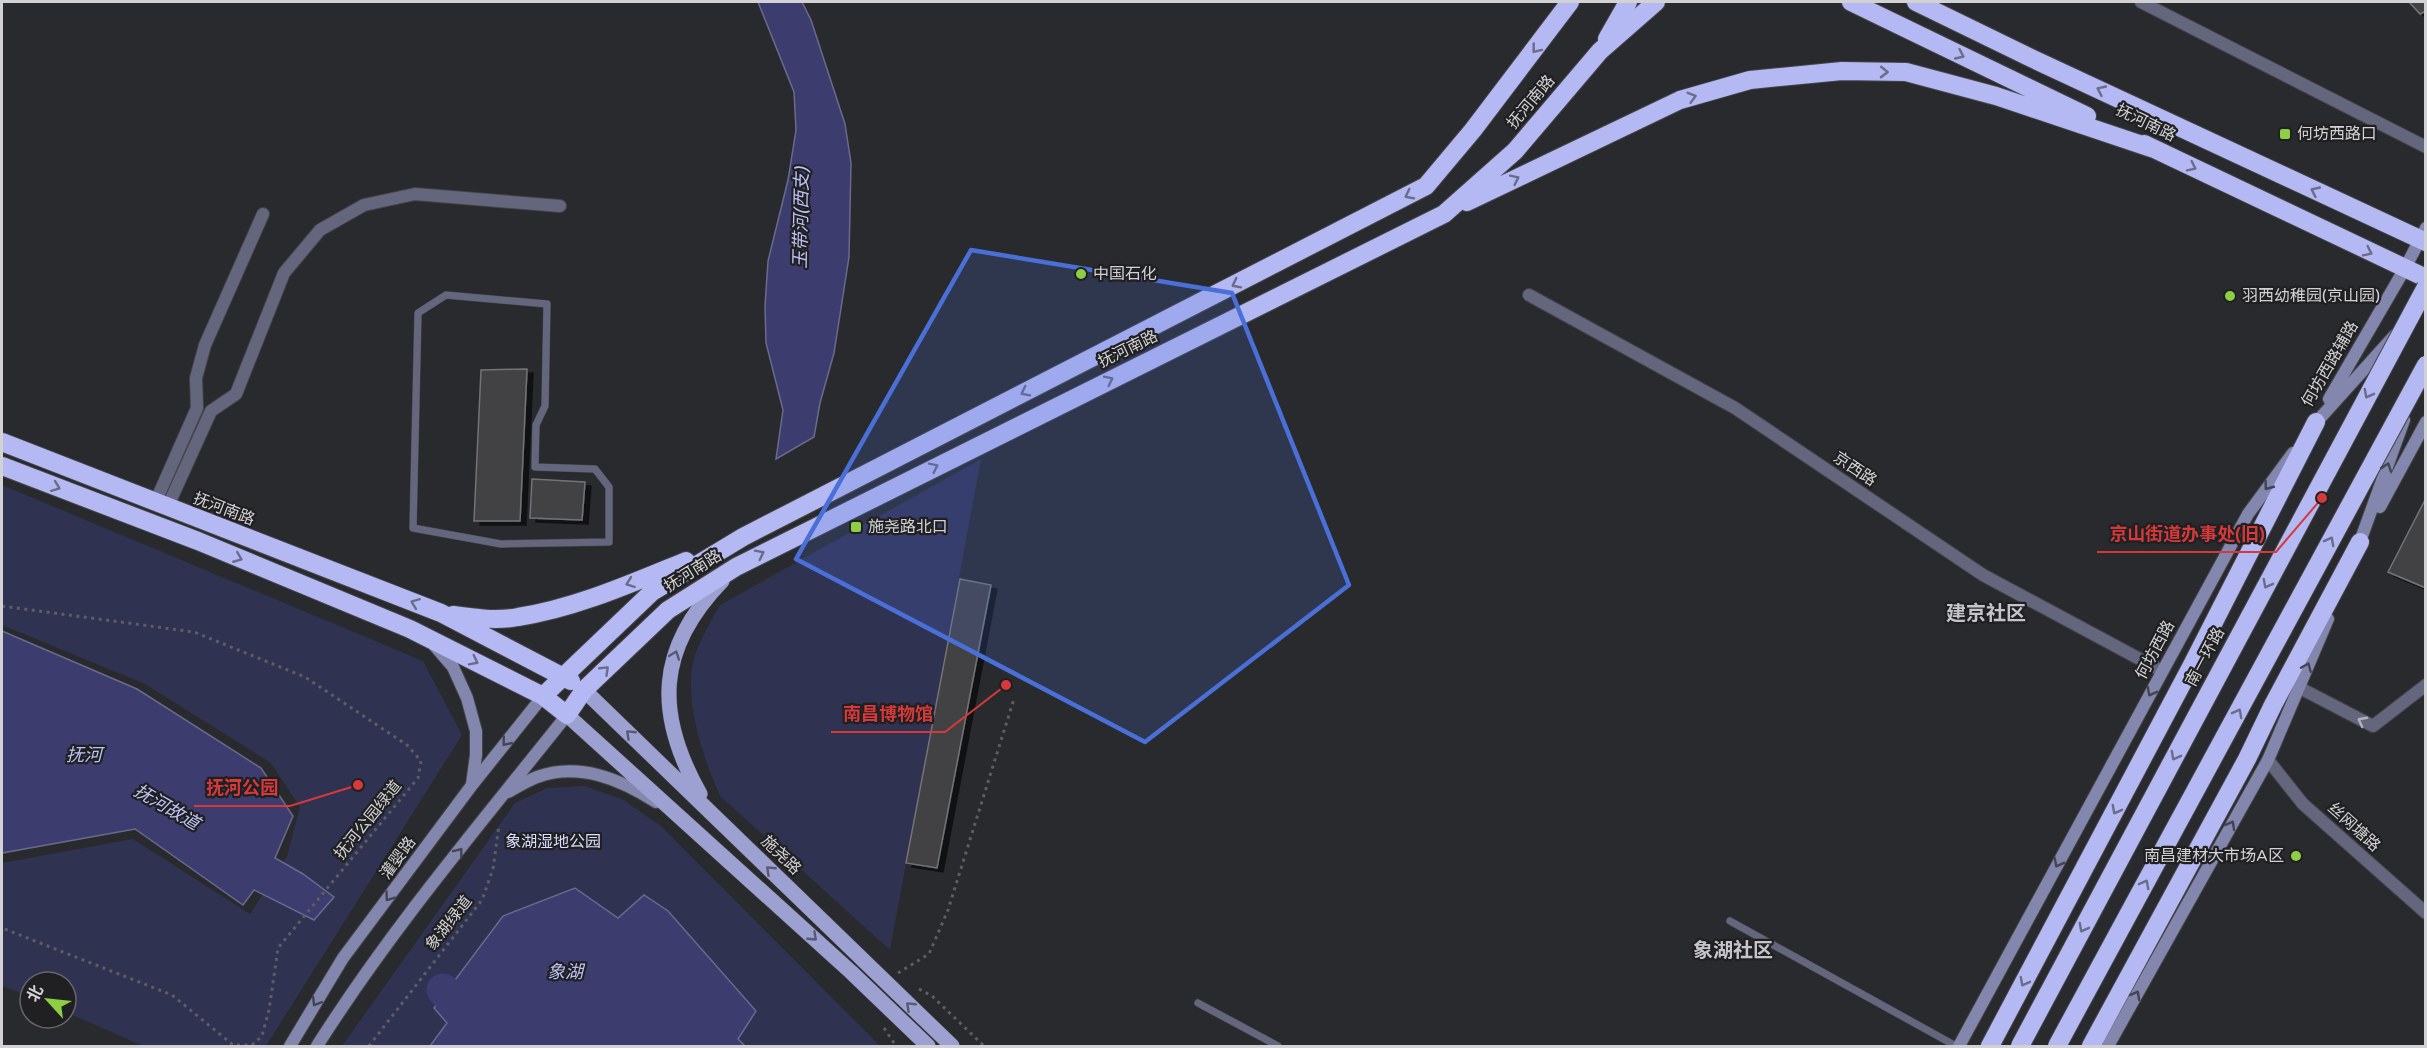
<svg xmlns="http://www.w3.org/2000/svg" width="2427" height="1048" font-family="'Varela Round','Noto Sans SC',sans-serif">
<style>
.green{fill:#303252}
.water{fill:#3c3d6e;stroke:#696a8d;stroke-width:1.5}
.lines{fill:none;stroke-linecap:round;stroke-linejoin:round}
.river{stroke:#3c3d6e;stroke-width:33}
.building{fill:#424245;stroke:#737377;stroke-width:1.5;filter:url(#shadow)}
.lane-casing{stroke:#444548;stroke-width:8}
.street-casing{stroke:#444548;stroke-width:14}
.secondary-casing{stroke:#444548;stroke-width:14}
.primary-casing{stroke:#444548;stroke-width:16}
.highway-casing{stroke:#444548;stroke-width:20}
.path{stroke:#5d5e61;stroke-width:3;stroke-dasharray:3 4.5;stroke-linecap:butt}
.lane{stroke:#64667e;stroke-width:7}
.street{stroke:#64667e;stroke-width:12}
.secondary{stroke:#8487ad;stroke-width:12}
.primary{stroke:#9da1d2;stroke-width:15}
.highway{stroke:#b4b8f3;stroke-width:18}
.highway-bridge-casing{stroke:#444548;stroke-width:20;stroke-linecap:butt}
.highway-bridge{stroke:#b4b8f3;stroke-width:18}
.oneway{stroke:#6a6c8b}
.oneway2{stroke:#434453}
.oneway3{stroke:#585a72}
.oneway4{stroke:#b1b2ba}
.marked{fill:#4a6fd7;fill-opacity:0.2;stroke:#4a6fd7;stroke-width:4.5;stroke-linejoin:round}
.poi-dot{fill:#8ece43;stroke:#202023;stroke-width:2}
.labels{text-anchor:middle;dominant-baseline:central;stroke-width:4.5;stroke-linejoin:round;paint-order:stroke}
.street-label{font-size:16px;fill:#d2d2d4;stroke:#202023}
.poi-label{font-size:16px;fill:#d2d2d4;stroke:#202023;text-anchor:start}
.park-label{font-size:16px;fill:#d9dcfd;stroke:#202023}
.water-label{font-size:18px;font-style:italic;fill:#bec2f3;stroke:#202023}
.quarter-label{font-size:20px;font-weight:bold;fill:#c5c5c9;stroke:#202023}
.leader{fill:none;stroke:#d63939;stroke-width:2}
.callout-dot{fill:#d63939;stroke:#202023;stroke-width:2}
.callout-label{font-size:18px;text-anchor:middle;font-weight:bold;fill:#d63939;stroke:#202023;stroke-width:4.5;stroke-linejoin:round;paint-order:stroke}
</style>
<defs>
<filter id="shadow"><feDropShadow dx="6" dy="4" stdDeviation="0" flood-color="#0009"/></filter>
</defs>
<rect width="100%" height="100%" fill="#292a2d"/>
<!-- green -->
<path class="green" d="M 981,459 L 890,950 L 720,796 C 704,759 690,719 691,679 C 691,653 708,627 720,605 Z
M 2,485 L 423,661 L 462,735 L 266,1046 L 143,1046 L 66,1012 L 66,982 L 30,982 L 30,996 L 2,986 L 2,863 L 133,839 L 250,914 L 287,856 L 300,807 L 271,763 L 145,684 L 2,625 Z
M 584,786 L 622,799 L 661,826 L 880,1046 L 745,1046 L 618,918 L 459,978 L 434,1008 L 447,1023 L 430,1046 L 342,1046 L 515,803 L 547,788 Z"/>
<!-- water -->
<path class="water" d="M 758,2 L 802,2 L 811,20 L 845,124 L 851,163 L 849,257 L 834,353 L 820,403 L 814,437 L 776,459 L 783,410 L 766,343 L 765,306 L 768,261 L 788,180 L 796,130 L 794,92 Z
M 2,631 L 137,689 L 261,768 L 293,816 L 275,858 L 303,874 L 334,897 L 314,920 L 254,890 L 243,905 L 135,829 L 2,853 Z
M 575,888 L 618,918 L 644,895 L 668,911 L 756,1011 L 738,1039 L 745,1046 L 430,1046 L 447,1023 L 434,1008 L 503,916 Z"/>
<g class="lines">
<!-- river -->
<path class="river" d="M 443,990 L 446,993"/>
</g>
<!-- building -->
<path class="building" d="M 2409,2 L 2426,2 L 2426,11 L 2420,14 Z
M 527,369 L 520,521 L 474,521 L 481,370 Z
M 532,479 L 585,482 L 582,520 L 530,518 Z
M 2426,498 L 2426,588 L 2388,572 Z
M 960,579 L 991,585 L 937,868 L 906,863 Z"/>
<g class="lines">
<!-- lane casing -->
<g class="lane-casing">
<path id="lane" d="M 446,295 L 547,304 L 545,406 L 536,425 L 535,467 L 595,469 L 609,487 L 609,542 L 501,544 L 413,528 L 418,313 Z
M 1730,921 L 1956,1046
M 1198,1003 L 1278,1046"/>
</g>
<!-- street casing -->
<g class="street-casing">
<path id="street" d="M 2141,2 L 2426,147
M 1529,295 L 1735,408 L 1983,575 L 2162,671
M 155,503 L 197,408 L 196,378 L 205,345 L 263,214
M 167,508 L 211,411 L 236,394 L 284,273 L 320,230 L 364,205 L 415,194 L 560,206
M 2298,687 L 2373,726 L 2426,685
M 2268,760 L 2303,804 L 2426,913"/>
</g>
<!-- secondary casing -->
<g class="secondary-casing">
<path id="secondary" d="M 2329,399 L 2404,270 L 2426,228
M 2312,427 L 2395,335
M 2380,507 L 2426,422
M 2358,547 L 2404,420
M 434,645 L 453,667 L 467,698 L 476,731 L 476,755 L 472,784
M 508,792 C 517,787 527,781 537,777 C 579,762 620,779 656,802
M 290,1046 L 343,958 L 472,785 L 543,696
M 317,1046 C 391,929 481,823 567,715
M 1959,1046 L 2248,514 L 2293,453
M 2108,1046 L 2268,760 L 2328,619"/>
</g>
<!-- primary casing -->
<g class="primary-casing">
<path id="primary" d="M 584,690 L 952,1046
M 567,715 L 851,972 L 928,1046
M 700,794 C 655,714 656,649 722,581"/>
</g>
<!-- highway casing -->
<g class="highway-casing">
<path id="highway" d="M 1851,2 L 2087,116
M 1916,2 L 2031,58 L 2426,242
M 1607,39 L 1628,2
M 2144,144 L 2426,278
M 1467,202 L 1680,100 L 1750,80 L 1842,71 L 1906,72 L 1996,96 L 2154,149
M 2,442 L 441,613 L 571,681
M 2,466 L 198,541 L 410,629 L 543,696 L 567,715 L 584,690 L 668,610 L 736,567 L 1444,214 L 1515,151 L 1600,51 L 1656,2
M 453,615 C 474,618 497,621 518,617 C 576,608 632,583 686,561
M 543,696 L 652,592 L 743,537 L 1426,186 L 1473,130 L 1570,2
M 1990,1046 L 2192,665 L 2316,422
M 2091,1046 L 2247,759 L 2273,705 L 2360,542"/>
</g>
<!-- path -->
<path class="path" d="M 2,606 L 194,632 L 305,677 L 407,745 L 421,761 L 418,778 L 278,948 L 269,1010 L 262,1036 L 252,1045 L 233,1045 L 172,995 L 2,928
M 898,973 L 929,954 L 948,910 L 1014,699
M 919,989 L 932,996 L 984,1046
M 884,1028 L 896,1046
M 369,1046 L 482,900 L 493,869 L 499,825"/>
<!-- lane -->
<use href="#lane" class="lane"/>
<!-- street -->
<use href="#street" class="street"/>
<!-- secondary -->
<use href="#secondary" class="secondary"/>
<!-- primary -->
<use href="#primary" class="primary"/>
<!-- highway -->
<use href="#highway" class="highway"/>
<!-- highway-bridge casing -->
<g class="highway-bridge-casing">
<path id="highway-bridge" d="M 2020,1046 L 2426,287
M 2057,1046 L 2426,365"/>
</g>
<!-- highway-bridge -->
<use href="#highway-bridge" class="highway-bridge"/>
</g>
<!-- one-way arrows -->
<defs><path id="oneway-chevron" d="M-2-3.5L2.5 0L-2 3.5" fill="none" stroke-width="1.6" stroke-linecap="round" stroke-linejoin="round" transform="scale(1.5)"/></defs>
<g class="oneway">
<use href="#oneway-chevron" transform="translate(1536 49) rotate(128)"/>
<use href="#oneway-chevron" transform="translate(1960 55) rotate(25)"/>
<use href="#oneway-chevron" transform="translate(1884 72) rotate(1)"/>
<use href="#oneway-chevron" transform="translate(2101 90) rotate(-155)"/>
<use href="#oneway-chevron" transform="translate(1692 97) rotate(-16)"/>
<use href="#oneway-chevron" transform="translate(2192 167) rotate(26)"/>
<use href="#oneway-chevron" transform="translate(1515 179) rotate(-26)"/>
<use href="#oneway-chevron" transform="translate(2315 191) rotate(-155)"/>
<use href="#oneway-chevron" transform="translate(1409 195) rotate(153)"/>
<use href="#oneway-chevron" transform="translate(2368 252) rotate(26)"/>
<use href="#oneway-chevron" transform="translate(1236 284) rotate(153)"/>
<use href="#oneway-chevron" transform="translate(1109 380) rotate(-26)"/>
<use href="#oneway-chevron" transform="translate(1025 392) rotate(153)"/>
<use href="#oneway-chevron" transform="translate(2368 394) rotate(118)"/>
<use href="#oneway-chevron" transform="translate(934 467) rotate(-26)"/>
<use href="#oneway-chevron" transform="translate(56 487) rotate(21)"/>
<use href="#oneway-chevron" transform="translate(2330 541) rotate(-62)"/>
<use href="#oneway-chevron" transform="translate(760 554) rotate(-27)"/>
<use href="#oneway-chevron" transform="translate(238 558) rotate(22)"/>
<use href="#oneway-chevron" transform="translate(630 583) rotate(160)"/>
<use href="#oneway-chevron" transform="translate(2267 584) rotate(118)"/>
<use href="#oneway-chevron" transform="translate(415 603) rotate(-159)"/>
<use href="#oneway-chevron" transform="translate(474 661) rotate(27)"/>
<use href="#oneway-chevron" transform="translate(605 670) rotate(-44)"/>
<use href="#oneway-chevron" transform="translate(2238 713) rotate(-62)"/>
<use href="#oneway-chevron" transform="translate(2175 756) rotate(118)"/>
<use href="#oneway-chevron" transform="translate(2116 810) rotate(118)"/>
<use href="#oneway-chevron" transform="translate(2145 884) rotate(-62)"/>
<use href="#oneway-chevron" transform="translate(2083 928) rotate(118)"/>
<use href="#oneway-chevron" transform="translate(2024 982) rotate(118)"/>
</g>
<g class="oneway2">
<use href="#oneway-chevron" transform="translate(2387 467) rotate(-71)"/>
<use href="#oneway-chevron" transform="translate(2268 486) rotate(127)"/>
<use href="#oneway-chevron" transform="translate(2307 667) rotate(-67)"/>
<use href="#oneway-chevron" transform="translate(2151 692) rotate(118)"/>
<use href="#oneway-chevron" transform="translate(506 742) rotate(129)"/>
<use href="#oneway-chevron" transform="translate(2231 825) rotate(-61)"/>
<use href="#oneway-chevron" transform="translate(459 852) rotate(-52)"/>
<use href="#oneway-chevron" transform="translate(2058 863) rotate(118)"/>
<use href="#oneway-chevron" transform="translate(389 897) rotate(126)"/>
<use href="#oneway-chevron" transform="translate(2136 995) rotate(-61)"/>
<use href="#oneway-chevron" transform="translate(316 1002) rotate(121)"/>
</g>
<g class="oneway3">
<use href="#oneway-chevron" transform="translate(675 655) rotate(-70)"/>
<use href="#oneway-chevron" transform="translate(630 734) rotate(-136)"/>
<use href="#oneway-chevron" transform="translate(770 870) rotate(-136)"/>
<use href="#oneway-chevron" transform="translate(813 937) rotate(43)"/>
<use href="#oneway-chevron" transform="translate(910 1006) rotate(-136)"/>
</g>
<use class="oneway4" href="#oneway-chevron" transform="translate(2362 721) rotate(-152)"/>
<!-- marked area -->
<path class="marked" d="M 971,250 L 1232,293 L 1349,585 L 1145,742 L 796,559 Z"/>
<!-- markers -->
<g class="poi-dot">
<rect x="2279" y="128" width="12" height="12" rx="3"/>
<circle cx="1081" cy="274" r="6"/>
<circle cx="2230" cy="296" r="6"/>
<rect x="850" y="521" width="12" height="12" rx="3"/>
<circle cx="2296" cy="856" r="6"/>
</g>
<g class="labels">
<!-- street labels -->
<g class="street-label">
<text transform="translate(1531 102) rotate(-50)">抚河南路</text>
<text transform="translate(2146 123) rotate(26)">抚河南路</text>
<text transform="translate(1128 349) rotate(-26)">抚河南路</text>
<text transform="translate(2330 364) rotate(-60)">何坊西路辅路</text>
<text transform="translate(1855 469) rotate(34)">京西路</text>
<text transform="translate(224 509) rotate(21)">抚河南路</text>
<text transform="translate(693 571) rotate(-32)">抚河南路</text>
<text transform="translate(2155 650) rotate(-62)">何坊西路</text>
<text transform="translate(2205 657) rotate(-62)">南一环路</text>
<text transform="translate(368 820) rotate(-51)">抚河公园绿道</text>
<text transform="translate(2354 827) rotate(42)">丝网塘路</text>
<text transform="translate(781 855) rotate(44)">施尧路</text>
<text transform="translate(398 858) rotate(-54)">灌婴路</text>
<text transform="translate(449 923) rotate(-52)">象湖绿道</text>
</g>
<!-- poi labels -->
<g class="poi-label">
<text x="2297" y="134">何坊西路口</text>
<text x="1093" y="274">中国石化</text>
<text x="2242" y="296">羽西幼稚园(京山园)</text>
<text x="868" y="527">施尧路北口</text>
<text x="2284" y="856" text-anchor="end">南昌建材大市场A区</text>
</g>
<!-- park labels -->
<g class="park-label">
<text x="553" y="842">象湖湿地公园</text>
</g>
<!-- water labels -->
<g class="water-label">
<text transform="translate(801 218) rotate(-89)">玉带河(西支)</text>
<text x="84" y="755">抚河</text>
<text transform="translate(167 807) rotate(30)">抚河故道</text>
<text x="565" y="972">象湖</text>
</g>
<!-- quarter labels -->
<g class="quarter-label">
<text x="1986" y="614">建京社区</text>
<text x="1733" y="951">象湖社区</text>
</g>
</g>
<!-- callouts -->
<path class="leader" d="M2322 498L2276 552H2097M1006 685L945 732H831M358 785L290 806H194"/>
<g class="callout-dot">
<circle cx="2322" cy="498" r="6"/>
<circle cx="1006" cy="685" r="6"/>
<circle cx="358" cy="785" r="6"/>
</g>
<g class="callout-label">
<text x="2187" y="540">京山街道办事处(旧)</text>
<text x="888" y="720">南昌博物馆</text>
<text x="242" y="794">抚河公园</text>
</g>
<!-- border -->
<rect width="2427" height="1048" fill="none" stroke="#d2d2d4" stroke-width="6"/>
<!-- north arrow -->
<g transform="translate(48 1000) rotate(297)"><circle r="28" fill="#202023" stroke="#67676a" stroke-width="1.5"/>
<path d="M0-4.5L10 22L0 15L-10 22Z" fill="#8ece43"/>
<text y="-9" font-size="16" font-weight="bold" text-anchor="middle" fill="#d2d2d4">北</text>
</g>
</svg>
